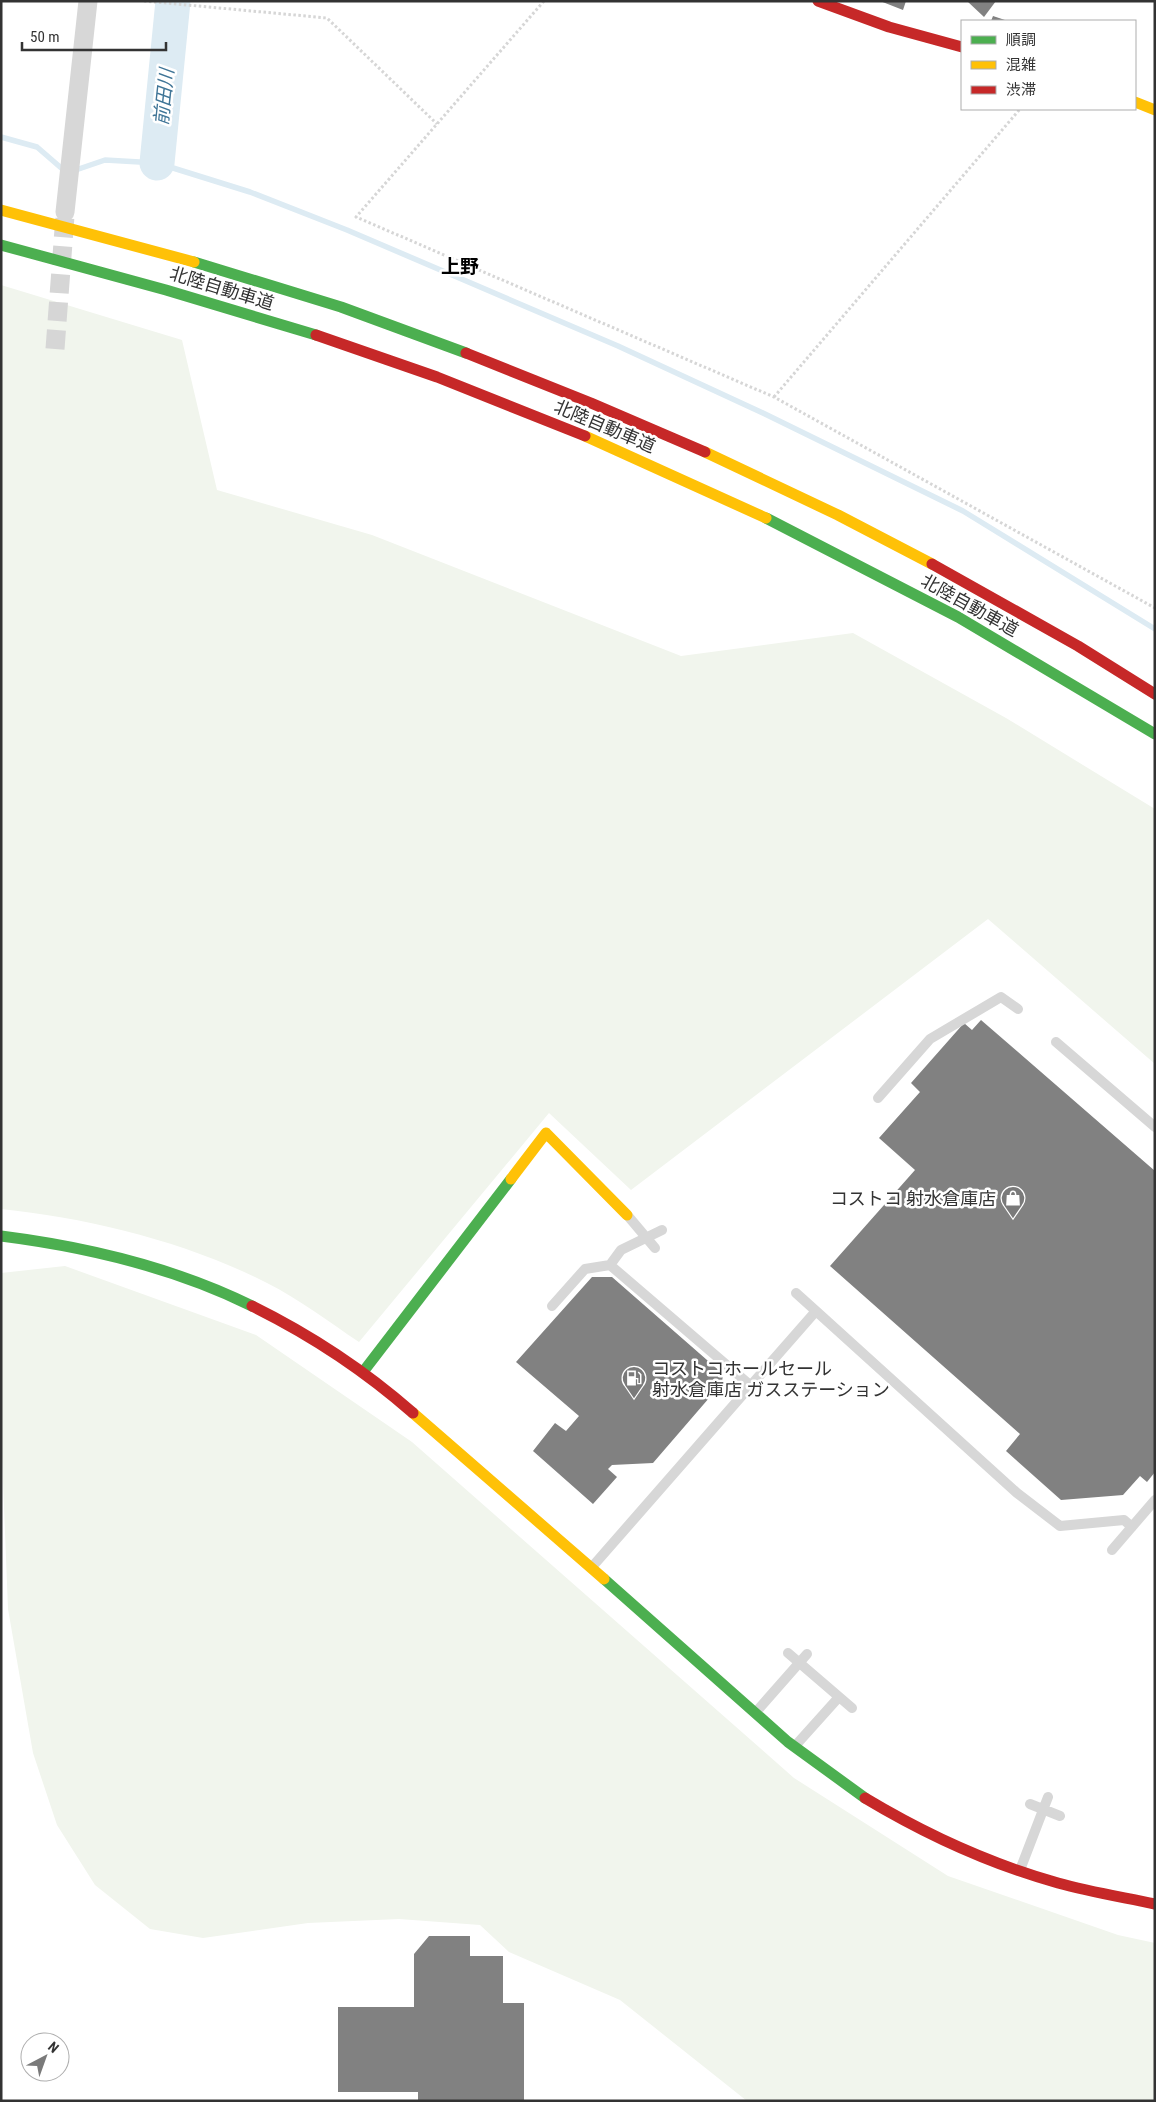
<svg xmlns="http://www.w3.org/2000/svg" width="1156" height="2102" font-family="'Roboto Condensed','Noto Sans JP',sans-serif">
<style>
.green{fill:#f1f5ed}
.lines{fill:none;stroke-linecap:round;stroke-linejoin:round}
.stream{stroke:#ddebf3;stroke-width:5.5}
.river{stroke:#ddebf3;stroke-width:35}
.building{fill:#818181}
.street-tunnel{stroke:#d6d6d6;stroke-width:19;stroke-dasharray:19 9;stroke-linecap:butt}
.path{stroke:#d6d6d6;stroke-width:3;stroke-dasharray:2.5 2.5;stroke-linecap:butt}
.lane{stroke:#d7d7d7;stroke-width:10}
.street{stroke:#d7d7d7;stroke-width:19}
.fast{stroke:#4caf50;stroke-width:11}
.slow{stroke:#ffc107;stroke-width:11}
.jam{stroke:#c62828;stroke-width:11}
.labels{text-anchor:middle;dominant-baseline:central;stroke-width:5;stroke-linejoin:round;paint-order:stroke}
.street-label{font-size:18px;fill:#333;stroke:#fff}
.poi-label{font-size:18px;fill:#333;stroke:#fff;text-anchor:end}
.water-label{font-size:19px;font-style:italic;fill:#3f7597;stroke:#fff}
.neighbourhood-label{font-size:19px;font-weight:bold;fill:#000;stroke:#fff}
</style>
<rect width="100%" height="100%" fill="#fff"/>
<!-- green -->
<path class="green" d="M 1,285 L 182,340 L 217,490 L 372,535 L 681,656 L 853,633 L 1006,718 L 1155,809 L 1155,1064 L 988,919 L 631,1190 L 549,1113 L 359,1342 C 329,1322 299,1299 267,1283 C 187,1242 89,1218 1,1209 Z
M 65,1266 L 256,1335 L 412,1442 L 794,1778 L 948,1876 L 1118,1935 L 1155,1943 L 1155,2101 L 747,2101 L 620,2000 L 509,1952 L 480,1925 L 399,1919 L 308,1923 L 203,1938 L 150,1929 L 95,1885 L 57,1825 L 33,1753 L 8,1609 L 1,1431 L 1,1273 Z"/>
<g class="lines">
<!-- stream -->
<path class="stream" d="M 1,137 L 37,147 L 67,173 L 105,160 L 157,163 L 250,192 L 347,230 L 618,346 L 765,414 L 963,511 L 1155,629"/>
<!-- river -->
<path class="river" d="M 157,163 L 173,1"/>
</g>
<!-- building -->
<path class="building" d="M 880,1 L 906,1 L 903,10 Z
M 967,1 L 996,1 L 984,17 Z
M 993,16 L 1008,21 L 991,21 Z
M 981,1020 L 1155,1171 L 1155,1472 L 1147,1482 L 1140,1476 L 1123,1495 L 1061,1500 L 1006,1451 L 1020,1434 L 830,1266 L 915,1170 L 879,1138 L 920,1092 L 911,1083 L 964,1023 L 972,1030 Z
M 592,1277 L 612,1277 L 723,1374 L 722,1383 L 653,1463 L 612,1465 L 608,1469 L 617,1477 L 593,1504 L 533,1451 L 555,1423 L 566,1431 L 579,1416 L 516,1362 Z
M 429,1936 L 470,1936 L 470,1956 L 503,1956 L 503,2003 L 524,2003 L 524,2101 L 418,2101 L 418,2092 L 338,2092 L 338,2007 L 414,2007 L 414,1954 Z"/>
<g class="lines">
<!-- street-tunnel -->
<path class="street-tunnel" d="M 55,349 L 65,216"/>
<!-- path -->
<path class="path" d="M 144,1 L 327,18 L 437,124
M 544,1 L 356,217 L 774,397 L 1155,608
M 774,397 L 1020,109"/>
<!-- lane -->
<path class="lane" d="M 1056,1042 L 1155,1127
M 878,1098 L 930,1039 L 1001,997 L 1018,1009
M 628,1216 L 655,1248
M 662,1230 L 621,1250 L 610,1265 L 750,1385
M 796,1293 L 816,1311
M 552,1306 L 585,1269 L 610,1265
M 1112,1550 L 1155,1500
M 592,1567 L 816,1311 L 1017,1493 L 1060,1526 L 1124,1520 L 1132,1527
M 788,1653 L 852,1708
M 756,1712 L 807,1654
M 795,1746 L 839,1697
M 1030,1804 L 1060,1816
M 1020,1870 L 1048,1797"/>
<!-- street -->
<path class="street" d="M 65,212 L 88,1"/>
<!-- fast -->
<path class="fast" d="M 1,245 L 166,290 L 316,335
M 194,262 L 341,307 L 466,353
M 766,518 L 958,617 L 1155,734
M 1,1236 C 88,1247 173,1267 252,1306
M 363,1372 L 511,1179
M 604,1579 L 788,1742 L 865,1798"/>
<!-- slow -->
<path class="slow" d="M 1135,102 L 1155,110
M 1,210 L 194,262
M 585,436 L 766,518
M 705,452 L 838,515 L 932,564
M 511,1179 L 546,1133 L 627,1215
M 413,1413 L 604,1579"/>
<!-- jam -->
<path class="jam" d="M 818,1 L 889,27 L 962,47
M 316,335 L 437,377 L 585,436
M 466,353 L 591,403 L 705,452
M 932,564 L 1078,646 L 1155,694
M 252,1306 C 311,1335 364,1370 413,1413
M 865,1798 C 925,1834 990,1864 1058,1883 C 1090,1892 1122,1897 1155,1904"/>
</g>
<!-- icons -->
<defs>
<g id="shop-pin" transform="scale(1.25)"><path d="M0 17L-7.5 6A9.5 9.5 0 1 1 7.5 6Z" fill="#7a7a7a" stroke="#fff"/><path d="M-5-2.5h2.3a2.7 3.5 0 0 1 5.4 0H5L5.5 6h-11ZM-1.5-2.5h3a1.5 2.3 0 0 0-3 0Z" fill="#fff"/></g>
<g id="fuel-pin" transform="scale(1.25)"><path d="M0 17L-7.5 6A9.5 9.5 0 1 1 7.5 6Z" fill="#7a7a7a" stroke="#fff"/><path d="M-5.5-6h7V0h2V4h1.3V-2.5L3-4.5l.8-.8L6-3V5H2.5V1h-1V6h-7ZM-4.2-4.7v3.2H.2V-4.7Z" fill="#fff"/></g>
</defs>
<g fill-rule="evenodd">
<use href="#shop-pin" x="1013" y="1198"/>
<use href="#fuel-pin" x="634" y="1378"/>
</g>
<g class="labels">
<!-- street labels -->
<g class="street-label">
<text transform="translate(222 288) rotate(17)">北陸自動車道</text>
<text transform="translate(605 426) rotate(23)">北陸自動車道</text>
<text transform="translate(970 605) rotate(29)">北陸自動車道</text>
</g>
<!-- poi labels -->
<g class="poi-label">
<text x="996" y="1198">コストコ 射水倉庫店</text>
<text x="652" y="1368" text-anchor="start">コストコホールセール<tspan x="652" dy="21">射水倉庫店 ガスステーション</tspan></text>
</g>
<!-- water labels -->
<g class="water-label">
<text transform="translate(164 97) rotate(-84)">前田川</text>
</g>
<!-- neighbourhood labels -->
<g class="neighbourhood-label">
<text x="460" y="266">上野</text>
</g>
</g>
<!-- border -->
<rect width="1156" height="2102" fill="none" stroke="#333333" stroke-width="5"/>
<!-- legend -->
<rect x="961" y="20" width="175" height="90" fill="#ffffff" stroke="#adadad"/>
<rect x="971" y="36" width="25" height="8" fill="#4caf50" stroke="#adadad"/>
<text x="1006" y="45" font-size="15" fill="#333333">順調</text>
<rect x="971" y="61" width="25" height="8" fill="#ffc107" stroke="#adadad"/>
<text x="1006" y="70" font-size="15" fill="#333333">混雑</text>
<rect x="971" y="86" width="25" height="8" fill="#c62828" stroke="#adadad"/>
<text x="1006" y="95" font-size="15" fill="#333333">渋滞</text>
<!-- north arrow -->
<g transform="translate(45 2057) rotate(41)"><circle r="24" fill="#ffffff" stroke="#adadad"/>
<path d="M0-4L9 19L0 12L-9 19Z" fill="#7a7a7a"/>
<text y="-8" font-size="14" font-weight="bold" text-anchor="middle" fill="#333333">N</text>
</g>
<!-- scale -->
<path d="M22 42v8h144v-8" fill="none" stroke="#333333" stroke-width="2.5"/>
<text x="30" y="42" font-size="15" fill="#333333" stroke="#ffffff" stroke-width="4" paint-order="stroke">50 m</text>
</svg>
